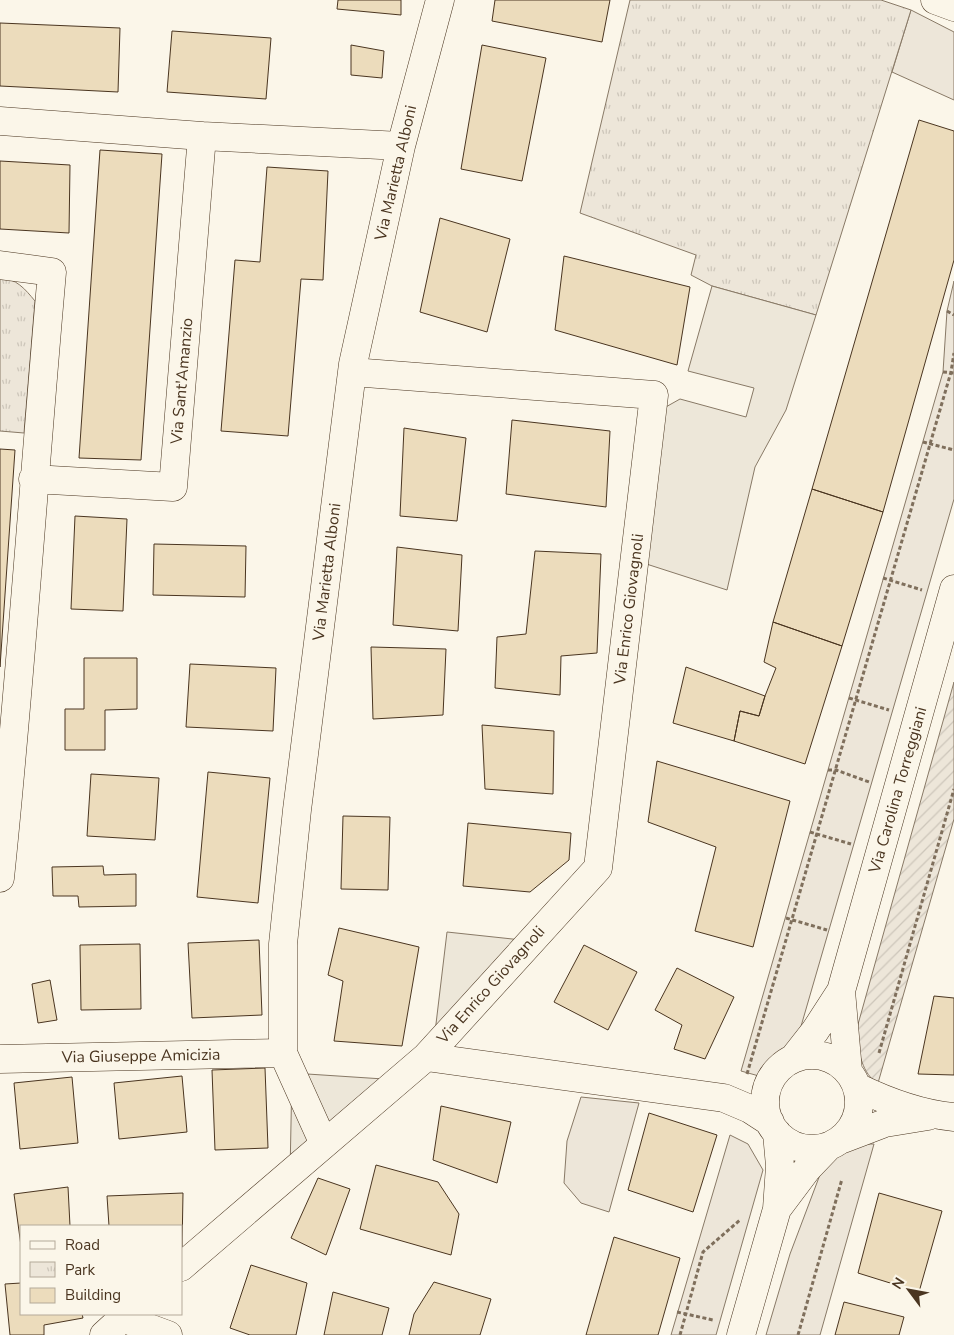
<svg xmlns="http://www.w3.org/2000/svg" width="954" height="1335" font-family="'Nunito Sans',sans-serif">
<style>
.grass{fill:#ede6d9;stroke:#887966}
.park{fill:url(#park-tufts);stroke:#887966}
.garden{fill:url(#garden-furrows);stroke:#887966}
.parking{fill:#ede7d9;stroke:#887966}
.building{fill:#ecdcbc;stroke:#4a3520}
.lines{fill:none;stroke-linecap:round;stroke-linejoin:round}
.minor-casing{stroke:#4a3520;stroke-width:29}
.path{stroke:#7f6f5c;stroke-width:3;stroke-dasharray:4 2.5;stroke-linecap:butt}
.minor{stroke:#fbf6e9;stroke-width:28}
.labels{text-anchor:middle;dominant-baseline:central;stroke-width:4;stroke-linejoin:round;paint-order:stroke}
.street-label{font-size:16px;fill:#4a3520;stroke:#fbf6e9}
</style>
<defs>
<pattern id="park-tufts" width="24" height="20" patternUnits="userSpaceOnUse" patternTransform="scale(1.25)"><rect width="24" height="20" fill="#ede6d9"/><path d="M3 7l-1-3M5 7V3M7 7l1-3M15 17l-1-3M17 17v-4M19 17l1-3" fill="none" stroke="#cdc6ba"/></pattern>
<pattern id="garden-furrows" width="10" height="10" patternUnits="userSpaceOnUse" patternTransform="scale(1.25)"><rect width="10" height="10" fill="#ede6d9"/><path d="M-1 1l2-2M0 10L10 0M9 11l2-2" fill="none" stroke="#cdc6ba"/></pattern>
</defs>
<rect width="100%" height="100%" fill="#fbf6e9"/>
<!-- grass -->
<path class="grass" d="M 911,10 L 954,32 L 954,100 L 892,72 Z
M 954,281 L 954,499 L 795,1047 L 774,1059 L 759,1076 L 741,1071 L 943,372 L 947,311 Z
M 581,1097 L 639,1103 L 609,1212 L 581,1203 L 564,1183 L 567,1141 Z
M 730,1135 L 748,1144 L 763,1170 L 716,1335 L 671,1335 Z
M 860,1144 L 874,1144 L 820,1335 L 766,1335 L 790,1254 L 821,1172 L 839,1152 Z"/>
<!-- park -->
<path class="park" d="M 630,0 L 881,0 L 911,10 L 816,315 L 712,286 L 691,275 L 696,255 L 580,213 Z
M 0,278 C 16,278 25,289 35,301 L 24,433 L 0,431 Z"/>
<!-- garden -->
<path class="garden" d="M 954,682 L 954,819 L 878,1083 C 862,1075 859,1051 855,1035 Z"/>
<!-- parking -->
<path class="parking" d="M 712,286 L 816,315 L 786,410 L 755,467 L 727,590 L 634,560 L 664,408 L 680,399 L 746,417 L 754,388 L 688,371 Z
M 447,932 L 531,941 L 433,1049 Z
M 292,1073 L 399,1080 L 290,1174 Z"/>
<!-- building -->
<path class="building" d="M 338,0 L 401,0 L 401,15 L 337,9 Z
M 495,0 L 610,0 L 602,42 L 492,21 Z
M 0,23 L 120,28 L 118,92 L 0,86 Z
M 172,31 L 271,38 L 266,99 L 167,92 Z
M 351,45 L 384,51 L 382,78 L 351,75 Z
M 482,45 L 546,58 L 522,181 L 461,169 Z
M 919,120 L 954,131 L 954,260 L 883,512 L 812,489 Z
M 100,150 L 162,154 L 141,460 L 79,458 Z
M 0,161 L 70,165 L 69,233 L 0,229 Z
M 267,167 L 328,171 L 323,280 L 301,279 L 288,436 L 221,431 L 235,260 L 260,262 Z
M 440,218 L 510,239 L 487,332 L 420,312 Z
M 564,256 L 690,287 L 677,365 L 555,330 Z
M 512,420 L 610,431 L 606,507 L 506,494 Z
M 404,428 L 466,438 L 457,521 L 400,516 Z
M 0,449 L 15,450 L 0,667 Z
M 812,489 L 883,512 L 842,646 L 773,622 Z
M 75,516 L 127,519 L 123,611 L 71,609 Z
M 154,544 L 246,546 L 245,597 L 153,595 Z
M 397,547 L 462,555 L 458,631 L 393,625 Z
M 535,551 L 601,554 L 597,653 L 561,656 L 560,695 L 495,688 L 497,637 L 526,634 Z
M 773,622 L 842,646 L 805,764 L 734,741 L 740,711 L 759,716 L 765,696 L 776,668 L 764,662 Z
M 371,647 L 446,649 L 443,715 L 373,719 Z
M 84,658 L 137,658 L 137,709 L 105,710 L 105,750 L 65,750 L 65,709 L 84,709 Z
M 190,664 L 276,668 L 273,731 L 186,727 Z
M 686,667 L 765,696 L 759,716 L 740,711 L 734,741 L 673,723 Z
M 482,725 L 554,731 L 553,794 L 485,789 Z
M 657,761 L 790,801 L 753,947 L 695,931 L 716,847 L 648,822 Z
M 208,772 L 270,778 L 258,903 L 197,897 Z
M 91,774 L 159,778 L 155,840 L 87,836 Z
M 343,816 L 390,817 L 388,890 L 341,889 Z
M 468,823 L 571,833 L 569,860 L 530,892 L 463,886 Z
M 103,866 L 104,875 L 136,874 L 136,906 L 79,907 L 78,896 L 53,896 L 52,867 Z
M 339,928 L 419,947 L 402,1046 L 334,1041 L 343,981 L 328,975 Z
M 259,940 L 262,1015 L 192,1018 L 188,943 Z
M 140,944 L 141,1009 L 81,1010 L 80,945 Z
M 584,945 L 637,972 L 608,1030 L 554,1002 Z
M 677,968 L 734,997 L 705,1059 L 674,1049 L 682,1025 L 655,1010 Z
M 50,980 L 57,1020 L 38,1023 L 32,984 Z
M 934,996 L 954,998 L 954,1075 L 918,1074 Z
M 265,1068 L 268,1148 L 215,1150 L 212,1070 Z
M 182,1076 L 187,1132 L 119,1139 L 114,1083 Z
M 72,1077 L 78,1143 L 20,1149 L 14,1083 Z
M 441,1106 L 511,1122 L 497,1183 L 433,1160 Z
M 649,1113 L 717,1135 L 693,1212 L 628,1190 Z
M 376,1165 L 438,1182 L 459,1214 L 451,1255 L 360,1229 Z
M 318,1178 L 350,1189 L 326,1255 L 291,1238 Z
M 68,1187 L 70,1226 L 21,1226 L 21,1246 L 14,1194 Z
M 183,1193 L 182,1249 L 181,1226 L 109,1226 L 107,1196 Z
M 879,1193 L 942,1211 L 919,1292 L 858,1273 Z
M 614,1237 L 680,1258 L 658,1335 L 586,1335 Z
M 251,1265 L 307,1283 L 296,1335 L 250,1335 L 230,1328 Z
M 434,1282 L 491,1299 L 480,1335 L 409,1335 L 414,1314 Z
M 21,1283 L 21,1314 L 82,1314 L 83,1318 L 44,1325 L 44,1335 L 10,1335 L 5,1284 Z
M 333,1292 L 389,1308 L 382,1335 L 324,1335 Z
M 844,1302 L 904,1317 L 899,1335 L 835,1335 Z"/>
<g class="lines">
<!-- minor casing -->
<g class="minor-casing">
<path id="minor" d="M 935,0 L 954,7
M 0,121 L 202,136 L 401,146
M 0,265 L 52,272 C 34,474 21,676 0,878
M 33,479 L 173,487 L 202,136
M 841,991 L 848,1071
M765 1102a47 47 0 1 1 94 0a47 47 0 1 1-94 0Z
M 426,1057 L 724,1098 L 750,1109 L 770,1122
M 0,1059 L 283,1053
M 793,1059 L 815,1031 L 841,991 L 954,589
M 857,1087 C 888,1102 920,1114 954,1117
M 843,1139 L 885,1123 L 928,1116
M 324,1144 L 283,1053 L 283,944 L 297,810 L 353,364 L 401,146 L 440,0
M 777,1209 L 807,1169 L 829,1146
M 181,1267 L 426,1057 L 598,868 L 654,395 L 352,372
M 122,1318 L 168,1335
M 104,1335 L 127,1314
M 741,1335 L 777,1209 L 780,1166 L 777,1133"/>
</g>
<!-- path -->
<path class="path" d="M 947,311 L 954,315
M 943,372 L 954,373
M 923,442 L 954,450
M 883,578 L 922,590
M 849,698 L 889,710
M 828,770 L 836,770 L 869,782
M 810,832 L 851,844
M 786,918 L 827,930
M 879,1053 L 954,789
M 747,1074 L 951,372 L 954,353
M 677,1312 L 713,1320
M 680,1335 L 703,1252 L 740,1220
M 798,1335 L 842,1179"/>
<!-- minor -->
<use href="#minor" class="minor"/>
</g>
<g class="labels">
<!-- street labels -->
<g class="street-label">
<text transform="translate(396 173) rotate(-77)">Via Marietta Alboni</text>
<text transform="translate(182 381) rotate(-85)">Via Sant'Amanzio</text>
<text transform="translate(327 572) rotate(-83)">Via Marietta Alboni</text>
<text transform="translate(629 609) rotate(-83)">Via Enrico Giovagnoli</text>
<text transform="translate(898 790) rotate(-74)">Via Carolina Torreggiani</text>
<text transform="translate(491 985) rotate(-48)">Via Enrico Giovagnoli</text>
<text transform="translate(141 1056) rotate(-1)">Via Giuseppe Amicizia</text>
</g>
</g>
<!-- legend -->
<rect x="20" y="1225" width="162" height="90" fill="#fbf6e9" stroke="#b4a999"/>
<rect x="30" y="1241" width="25" height="8" fill="#fbf6e9" stroke="#b4a999"/>
<text x="65" y="1250" font-size="15" fill="#4a3520">Road</text>
<rect x="30" y="1262" width="25" height="15" fill="url(#park-tufts)" stroke="#b4a999"/>
<text x="65" y="1275" font-size="15" fill="#4a3520">Park</text>
<rect x="30" y="1288" width="25" height="15" fill="#ecdcbc" stroke="#b4a999"/>
<text x="65" y="1300" font-size="15" fill="#4a3520">Building</text>
<!-- north arrow -->
<g transform="translate(909 1290) rotate(302)" stroke="#fbf6e9" stroke-width="4" paint-order="stroke">
<path d="M0-4L9 19L0 12L-9 19Z" fill="#4a3520"/>
<text y="-8" font-size="14" font-weight="bold" text-anchor="middle" fill="#4a3520">N</text>
</g>
</svg>
